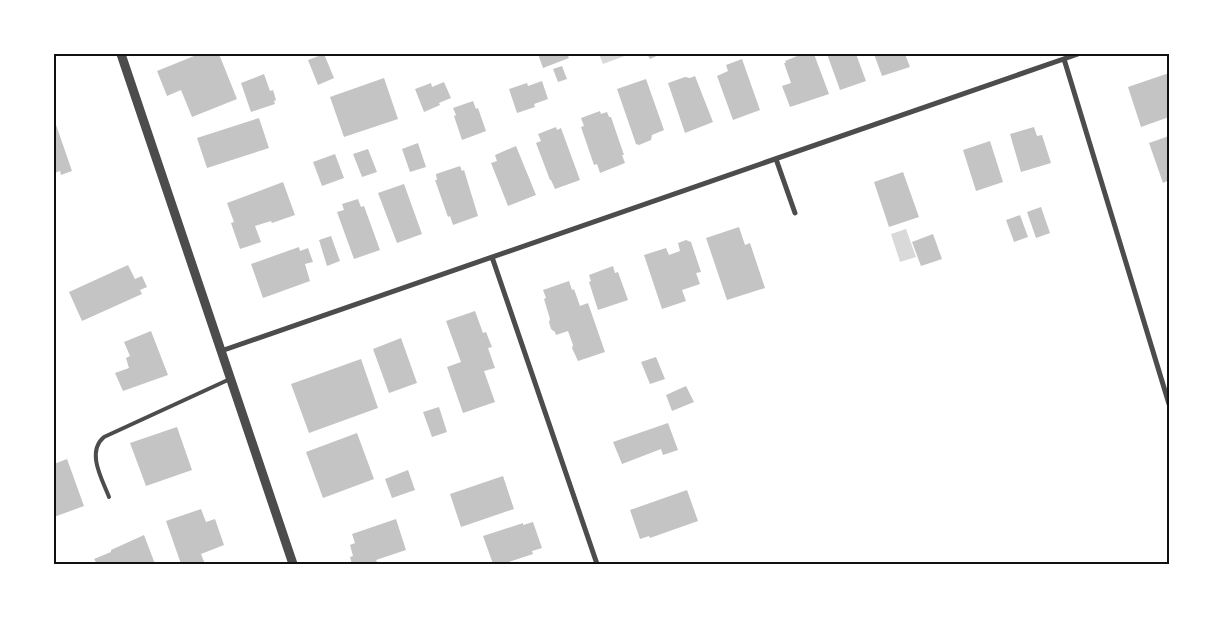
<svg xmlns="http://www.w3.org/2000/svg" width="1223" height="618" font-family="Cabin,sans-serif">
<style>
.water{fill:#d9d9d9}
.building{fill:#c4c4c4}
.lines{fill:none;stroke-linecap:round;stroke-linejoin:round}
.service{stroke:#4c4c4c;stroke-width:4}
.minor{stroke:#4c4c4c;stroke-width:5}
.tertiary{stroke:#4c4c4c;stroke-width:9}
.neatline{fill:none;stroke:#111;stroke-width:2}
</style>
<rect width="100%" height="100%" fill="#fff"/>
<!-- water -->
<path class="water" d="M 599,54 L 630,54 L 603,64 Z
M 906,229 L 916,257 L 900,262 L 891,234 Z"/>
<!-- building -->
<path class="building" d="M 199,54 L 204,54 L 205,55 L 219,54 L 237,99 L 192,117 L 181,90 L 167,96 L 157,71 Z
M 324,54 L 334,78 L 318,85 L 308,60 Z
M 538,54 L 567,54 L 569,58 L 543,68 Z
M 647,54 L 661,54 L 650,59 Z
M 802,54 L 814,54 L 829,94 L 790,107 L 782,86 L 791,83 L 784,63 L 786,63 L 785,61 Z
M 827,54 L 856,54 L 866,81 L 840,90 Z
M 874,54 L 905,54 L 910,67 L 882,76 Z
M 742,59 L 760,110 L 733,120 L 717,76 L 728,71 L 726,65 Z
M 562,66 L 567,79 L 558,82 L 553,69 Z
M 1169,73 L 1169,117 L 1141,127 L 1128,87 Z
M 264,74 L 270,91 L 273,90 L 276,100 L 274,101 L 275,104 L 251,112 L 241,83 Z
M 695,76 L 713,122 L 685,133 L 668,83 L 685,77 L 690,78 Z
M 384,78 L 398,119 L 344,137 L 330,97 Z
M 646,79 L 664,130 L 652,135 L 651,140 L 639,145 L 636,144 L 617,89 Z
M 542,81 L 548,99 L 534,104 L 535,107 L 517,113 L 509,89 L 527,83 L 528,86 Z
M 444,82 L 451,98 L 439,103 L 440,105 L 424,112 L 415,89 L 431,83 L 432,87 Z
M 473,101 L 476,109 L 478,108 L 486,131 L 462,140 L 454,116 L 456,115 L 453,108 Z
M 600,111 L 601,114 L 607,112 L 609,117 L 611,117 L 624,155 L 622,155 L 625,163 L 600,173 L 597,164 L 594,165 L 581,127 L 584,126 L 581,118 Z
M 259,118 L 269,148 L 207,168 L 197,138 Z
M 54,119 L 72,171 L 61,175 L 60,171 L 54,173 Z
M 556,127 L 557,130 L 561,128 L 580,180 L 555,189 L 551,180 L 550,180 L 536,143 L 541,141 L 538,134 Z
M 1034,127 L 1037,136 L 1042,135 L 1051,163 L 1021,172 L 1010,134 Z
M 1169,136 L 1169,180 L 1163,183 L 1149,143 Z
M 990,141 L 1003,182 L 976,191 L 963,150 Z
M 418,143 L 426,167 L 410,172 L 402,149 Z
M 516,146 L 536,195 L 508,206 L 491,163 L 497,161 L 495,155 Z
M 368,149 L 377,172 L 362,177 L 353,154 Z
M 335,154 L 344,178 L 322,186 L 313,162 Z
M 460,166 L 462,171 L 464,170 L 478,216 L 453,225 L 450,216 L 448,217 L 435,180 L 437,180 L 436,174 Z
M 903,172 L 919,217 L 889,227 L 874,182 Z
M 283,182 L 295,215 L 272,223 L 271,221 L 255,226 L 261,242 L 240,249 L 231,223 L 234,222 L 227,203 Z
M 404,184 L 422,234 L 397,243 L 378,193 Z
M 358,199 L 361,207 L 364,206 L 380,250 L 354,259 L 337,212 L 344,210 L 342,204 Z
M 1041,207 L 1050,233 L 1036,238 L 1027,212 Z
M 1020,215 L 1028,237 L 1014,242 L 1006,220 Z
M 739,227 L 745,245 L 750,243 L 765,288 L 727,300 L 706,238 Z
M 933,234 L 942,259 L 921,266 L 912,242 Z
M 331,236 L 340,261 L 327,266 L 319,240 Z
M 686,240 L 691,242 L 701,272 L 696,273 L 700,284 L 682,290 L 686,301 L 662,309 L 644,255 L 666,248 L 669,255 L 680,251 L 678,243 Z
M 299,247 L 300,251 L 308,248 L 313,262 L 305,264 L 310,281 L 263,298 L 251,264 Z
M 128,265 L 135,279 L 142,276 L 147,287 L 140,290 L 142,294 L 82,321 L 69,292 Z
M 613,266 L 615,273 L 618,272 L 628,300 L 598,310 L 589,282 L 591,281 L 589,275 Z
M 569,281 L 572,290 L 574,289 L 580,306 L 588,303 L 605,352 L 578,361 L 572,348 L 573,345 L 568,331 L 556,335 L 555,332 L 551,329 L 549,322 L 550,319 L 544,299 L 546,298 L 543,290 Z
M 475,311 L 483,333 L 486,332 L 492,347 L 488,348 L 495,368 L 484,371 L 495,402 L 463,413 L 447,367 L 461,362 L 446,321 Z
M 151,331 L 168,375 L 123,391 L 115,373 L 129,368 L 126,358 L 130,356 L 124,342 Z
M 401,338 L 417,383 L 389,393 L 373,349 Z
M 656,357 L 665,379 L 650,384 L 641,362 Z
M 361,359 L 378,408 L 309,433 L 291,384 Z
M 686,386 L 694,402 L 672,411 L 666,395 Z
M 439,407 L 447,432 L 432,437 L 423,412 Z
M 668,423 L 678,450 L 663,455 L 661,449 L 622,464 L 613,442 Z
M 177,427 L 192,470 L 146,486 L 130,443 Z
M 357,433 L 374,479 L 323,498 L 306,452 Z
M 67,459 L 84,506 L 54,517 L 54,464 Z
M 408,470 L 415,490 L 392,498 L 385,479 Z
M 503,476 L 514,509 L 461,527 L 450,494 Z
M 687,490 L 698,521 L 650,538 L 649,536 L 640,539 L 630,510 Z
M 201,509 L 206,522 L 215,519 L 224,545 L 201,554 L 205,564 L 181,564 L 166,521 Z
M 396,519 L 406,550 L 376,560 L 378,564 L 352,564 L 350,557 L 353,556 L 350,545 L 355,543 L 352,534 Z
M 533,522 L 542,548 L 532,551 L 533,554 L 503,564 L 493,564 L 483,536 L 523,523 L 523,525 Z
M 144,535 L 155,564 L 97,564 L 94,559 L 111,552 L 111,550 Z"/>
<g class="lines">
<!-- service -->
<path class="service" d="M 109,497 C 102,479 86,452 104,437 L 230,379"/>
<!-- minor -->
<path class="minor" d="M 1064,59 L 1169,404
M 776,159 L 795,213
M 492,257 L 597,564
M 221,351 L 1078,54"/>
<!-- tertiary -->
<path class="tertiary" d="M 121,54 L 293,564"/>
</g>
<!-- border -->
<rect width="1223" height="618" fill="none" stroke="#ffffff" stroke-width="110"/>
<rect x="55" y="55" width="1113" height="508" class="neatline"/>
</svg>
